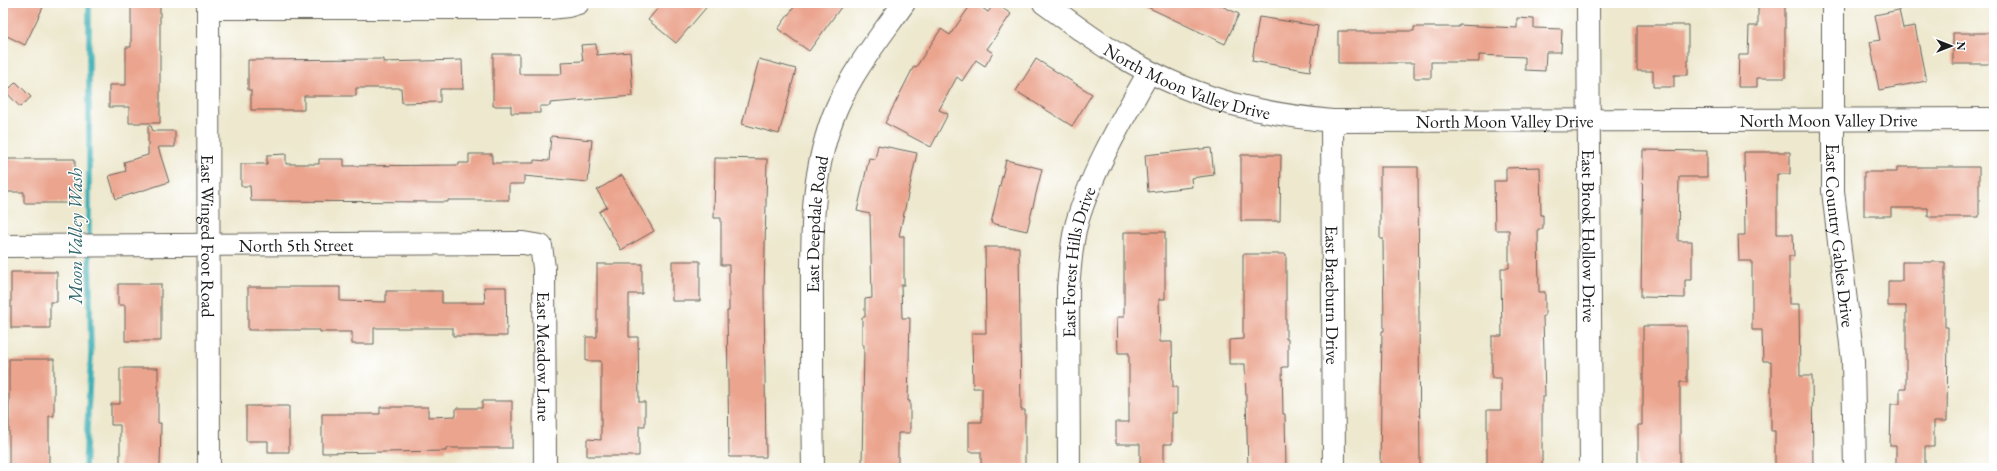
<svg xmlns="http://www.w3.org/2000/svg" width="1997" height="471" font-family="'EB Garamond',serif">
<style>
.lines{fill:none;stroke-linecap:round;stroke-linejoin:round}
.stream{stroke:#40b0b7;stroke-width:5.5}
.building{fill:#eba48e}
.minor-casing{stroke:#65635a;stroke-width:24}
.minor{stroke:#fff;stroke-width:22}
.labels{text-anchor:middle;dominant-baseline:central;stroke-width:3;stroke-linejoin:round;paint-order:stroke}
.street-label{font-size:18px;fill:#1c1c1c;stroke:#fff}
.water-label{font-size:19px;font-style:italic;fill:#2e666a;stroke:#fff}
</style>
<rect width="100%" height="100%" fill="#fff"/>
<filter id="ink" filterUnits="userSpaceOnUse"><feTurbulence type="fractalNoise" baseFrequency=".025" numOctaves="2"/><feDisplacementMap in="SourceGraphic" scale="8" xChannelSelector="R" yChannelSelector="G"/><feConvolveMatrix kernelMatrix="1 2 1 2 8 2 1 2 1" color-interpolation-filters="sRGB"/></filter>
<filter id="wash" filterUnits="userSpaceOnUse"><feTurbulence type="fractalNoise" baseFrequency=".012" numOctaves="4" result="noise"/><feDisplacementMap in="SourceGraphic" scale="16" xChannelSelector="R" yChannelSelector="G"/><feGaussianBlur stdDeviation="0.9" result="paint"/><feColorMatrix in="noise" values="0 0 0 0 0 0 0 0 0 0 0 0 0 0 0 0 0 1.4 0 .05"/><feComposite in="paint" operator="in"/></filter>
<g filter="url(#wash)">
<rect width="100%" height="100%" fill="#ede8ce"/>
<g class="lines">
<!-- stream -->
<path class="stream" d="M 89,3 L 89,242
M 85,468 L 91,354 L 89,250"/>
</g>
<g id="blocks">
<!-- building -->
<path class="building" d="M 3,3 L 45,3 L 25,45 L 3,34 Z
M 131,3 L 160,3 L 160,123 L 129,123 L 129,107 L 109,107 L 109,85 L 126,85 L 126,47 L 131,47 Z
M 662,3 L 710,3 L 676,43 L 648,20 Z
M 797,3 L 844,3 L 809,51 L 778,29 Z
M 972,3 L 975,3 L 988,12 L 995,3 L 1011,14 L 987,49 L 993,53 L 985,66 L 976,60 L 962,81 L 957,77 L 939,110 L 948,114 L 931,147 L 885,123 L 914,66 L 916,67 L 941,29 L 950,35 Z
M 1139,3 L 1215,3 L 1239,14 L 1225,44 Z
M 1758,5 L 1785,5 L 1785,78 L 1757,78 L 1757,87 L 1738,87 L 1739,55 L 1748,55 L 1749,26 L 1758,26 Z
M 1899,10 L 1903,28 L 1915,26 L 1926,81 L 1879,90 L 1870,42 L 1880,40 L 1875,15 Z
M 1259,17 L 1318,26 L 1310,71 L 1252,61 Z
M 1517,18 L 1534,19 L 1534,28 L 1562,29 L 1561,52 L 1546,52 L 1545,71 L 1525,70 L 1525,57 L 1479,55 L 1479,62 L 1431,62 L 1431,78 L 1414,78 L 1414,63 L 1338,63 L 1338,31 L 1414,31 L 1414,27 L 1459,27 L 1459,25 L 1517,28 Z
M 1637,25 L 1688,25 L 1688,75 L 1674,75 L 1674,87 L 1653,87 L 1653,71 L 1637,71 Z
M 1953,33 L 1994,33 L 1994,64 L 1953,64 Z
M 596,44 L 597,55 L 630,52 L 633,96 L 550,103 L 550,106 L 540,106 L 540,113 L 511,113 L 511,106 L 493,106 L 493,54 L 519,54 L 519,74 L 562,74 L 561,62 L 583,61 L 581,45 Z
M 383,59 L 383,62 L 462,60 L 463,89 L 440,89 L 440,102 L 402,103 L 401,88 L 356,88 L 356,96 L 304,96 L 304,110 L 251,110 L 251,90 L 248,90 L 248,60 Z
M 759,59 L 796,69 L 779,134 L 742,124 Z
M 1036,59 L 1092,94 L 1072,126 L 1016,91 Z
M 16,82 L 31,97 L 20,107 L 6,92 Z
M 148,126 L 151,126 L 153,131 L 175,131 L 175,147 L 158,147 L 169,182 L 116,199 L 109,176 L 126,171 L 124,162 L 148,155 Z
M 551,136 L 592,140 L 588,182 L 524,176 L 524,184 L 509,184 L 509,200 L 448,200 L 448,202 L 251,201 L 250,186 L 241,186 L 241,164 L 267,164 L 267,155 L 286,154 L 286,164 L 319,164 L 319,159 L 344,159 L 344,166 L 459,165 L 459,163 L 469,163 L 469,154 L 492,154 L 492,163 L 534,163 L 534,160 L 549,161 Z
M 878,145 L 917,153 L 899,236 L 904,236 L 904,285 L 901,285 L 902,318 L 910,318 L 908,401 L 910,401 L 910,433 L 898,433 L 898,465 L 862,465 L 864,345 L 862,345 L 862,317 L 865,317 L 865,299 L 872,298 L 870,214 L 857,211 L 869,158 L 875,159 Z
M 1211,148 L 1214,175 L 1191,178 L 1192,187 L 1148,192 L 1145,155 Z
M 1643,150 L 1707,151 L 1707,177 L 1679,177 L 1678,241 L 1692,241 L 1692,280 L 1685,280 L 1685,298 L 1641,297 Z
M 1744,152 L 1790,152 L 1790,174 L 1777,174 L 1777,234 L 1793,234 L 1794,256 L 1789,256 L 1789,304 L 1799,304 L 1800,376 L 1812,376 L 1813,468 L 1775,468 L 1775,431 L 1771,431 L 1771,361 L 1763,361 L 1762,330 L 1752,330 L 1752,261 L 1739,261 L 1738,235 L 1745,235 Z
M 1241,155 L 1281,155 L 1280,221 L 1241,221 Z
M 715,158 L 767,159 L 764,292 L 766,457 L 729,457 L 727,311 L 729,311 L 729,265 L 721,265 L 721,218 L 714,218 Z
M 3,159 L 75,159 L 75,203 L 24,203 L 24,192 L 3,192 Z
M 1006,160 L 1042,169 L 1027,231 L 991,223 Z
M 1380,167 L 1418,167 L 1420,468 L 1380,468 L 1382,331 L 1384,331 L 1383,238 L 1380,238 Z
M 1540,167 L 1541,215 L 1543,215 L 1543,229 L 1538,229 L 1539,292 L 1545,292 L 1545,316 L 1543,316 L 1545,397 L 1542,397 L 1542,466 L 1487,466 L 1487,410 L 1501,410 L 1501,378 L 1492,378 L 1492,336 L 1502,336 L 1501,268 L 1509,268 L 1509,230 L 1495,230 L 1494,181 L 1506,181 L 1506,168 Z
M 1897,167 L 1979,167 L 1979,217 L 1928,217 L 1928,208 L 1891,208 L 1891,216 L 1864,216 L 1864,172 L 1897,172 Z
M 622,175 L 654,231 L 621,250 L 599,212 L 607,207 L 597,190 Z
M 1124,232 L 1165,232 L 1165,299 L 1159,299 L 1160,342 L 1172,342 L 1173,387 L 1177,387 L 1177,413 L 1172,413 L 1172,444 L 1164,444 L 1164,468 L 1140,468 L 1140,444 L 1116,444 L 1116,422 L 1129,422 L 1129,353 L 1118,353 L 1117,317 L 1124,317 Z
M 985,247 L 1019,247 L 1021,410 L 1025,410 L 1025,468 L 981,468 L 981,452 L 969,452 L 969,422 L 982,422 L 982,388 L 973,388 L 972,333 L 986,333 Z
M 1243,254 L 1286,254 L 1286,339 L 1288,339 L 1288,367 L 1282,367 L 1283,414 L 1285,414 L 1286,468 L 1248,468 L 1245,364 L 1229,364 L 1229,340 L 1243,339 Z
M 672,261 L 700,261 L 700,301 L 672,301 Z
M 1902,262 L 1945,262 L 1945,327 L 1948,327 L 1947,421 L 1934,421 L 1934,447 L 1925,447 L 1925,468 L 1896,468 L 1896,446 L 1890,446 L 1891,404 L 1900,404 L 1900,389 L 1906,389 L 1906,306 L 1888,306 L 1888,281 L 1902,281 Z
M 597,264 L 642,264 L 642,294 L 629,294 L 629,337 L 638,337 L 639,402 L 645,402 L 645,426 L 639,426 L 639,456 L 587,456 L 587,439 L 601,440 L 601,361 L 586,361 L 586,337 L 597,337 Z
M 11,272 L 57,272 L 57,302 L 50,302 L 50,328 L 11,328 Z
M 118,284 L 161,284 L 161,341 L 125,341 L 125,305 L 118,305 Z
M 248,287 L 340,287 L 340,301 L 386,302 L 386,291 L 442,291 L 442,303 L 485,303 L 484,287 L 506,287 L 507,336 L 453,336 L 453,328 L 374,328 L 374,344 L 352,344 L 352,332 L 320,332 L 320,330 L 248,330 Z
M 1643,326 L 1687,326 L 1687,382 L 1680,382 L 1680,468 L 1638,468 L 1638,425 L 1642,425 L 1642,406 L 1643,406 Z
M 9,359 L 54,359 L 54,416 L 49,416 L 49,468 L 9,468 Z
M 120,368 L 158,368 L 158,423 L 161,423 L 160,468 L 120,468 L 120,425 L 111,425 L 111,404 L 120,404 Z
M 482,401 L 512,401 L 512,448 L 446,448 L 446,451 L 322,453 L 322,414 L 380,414 L 380,407 L 428,407 L 428,417 L 456,416 L 456,408 L 482,408 Z
M 246,406 L 289,406 L 289,452 L 268,452 L 268,441 L 246,441 Z"/>
</g>
</g>
<g filter="url(#ink)">
<use href="#blocks" fill-opacity="0" stroke="#65635a" stroke-width="1"/>
<g class="lines">
<!-- minor casing -->
<g class="minor-casing">
<g id="minor">
<path id="s1" d="M 208,3 L 209,468"/>
<path id="s2" d="M 1044,3 C 1069,21 1093,40 1119,55 C 1156,77 1204,98 1245,107 C 1274,114 1303,118 1332,121 L 1994,119"/>
<path id="s3" d="M 1588,3 L 1591,468"/>
<path id="s4" d="M 1833,3 L 1833,191 L 1853,361 L 1855,468"/>
<path d="M 208,8 L 550,8 L 568,6 L 578,3"/>
<path id="s5" d="M 1332,121 L 1334,468"/>
<path id="s6" d="M 3,246 L 523,243 L 541,246 L 544,268 L 545,468"/>
<path id="s7" d="M 813,468 C 812,415 812,363 812,310 C 812,241 809,173 837,107 C 854,69 880,37 904,3"/>
<path id="s8" d="M 1069,468 L 1068,288 C 1070,268 1071,249 1075,230 C 1088,178 1123,118 1149,72"/>
</g>
</g>
<!-- minor -->
<use href="#minor" class="minor"/>
</g>
</g>
<g class="labels">
<!-- street labels -->
<g class="street-label">
<text stroke="none"><textPath href="#s2" startOffset="165">North Moon Valley Drive</textPath></text>
<text stroke="none"><textPath href="#s2" startOffset="813">North Moon Valley Drive</textPath></text>
<text stroke="none"><textPath href="#s2" startOffset="489">North Moon Valley Drive</textPath></text>
<text stroke="none"><textPath href="#s7" startOffset="244">East Deepdale Road</textPath></text>
<text stroke="none"><textPath href="#s1" startOffset="233">East Winged Foot Road</textPath></text>
<text stroke="none"><textPath href="#s3" startOffset="233">East Brook Hollow Drive</textPath></text>
<text stroke="none"><textPath href="#s4" startOffset="233">East Country Gables Drive</textPath></text>
<text stroke="none"><textPath href="#s6" startOffset="293">North 5th Street</textPath></text>
<text stroke="none"><textPath href="#s8" startOffset="207">East Forest Hills Drive</textPath></text>
<text stroke="none"><textPath href="#s5" startOffset="174">East Braeburn Drive</textPath></text>
<text stroke="none"><textPath href="#s6" startOffset="649">East Meadow Lane</textPath></text>
</g>
<!-- water labels -->
<g class="water-label">
<text transform="translate(75 236) rotate(-90)">Moon Valley Wash</text>
</g>
</g>
<!-- margin -->
<rect width="1997" height="471" fill="none" stroke="#fff" stroke-width="16"/>
<!-- north arrow -->
<g transform="translate(1951 46) rotate(90)" stroke="#ffffff" stroke-width="3" paint-order="stroke">
<path d="M0-3L7 15L0 10L-7 15Z" fill="#1c1c1c"/>
<text y="-6" font-size="11" font-weight="bold" text-anchor="middle" fill="#1c1c1c">N</text>
</g>
</svg>
